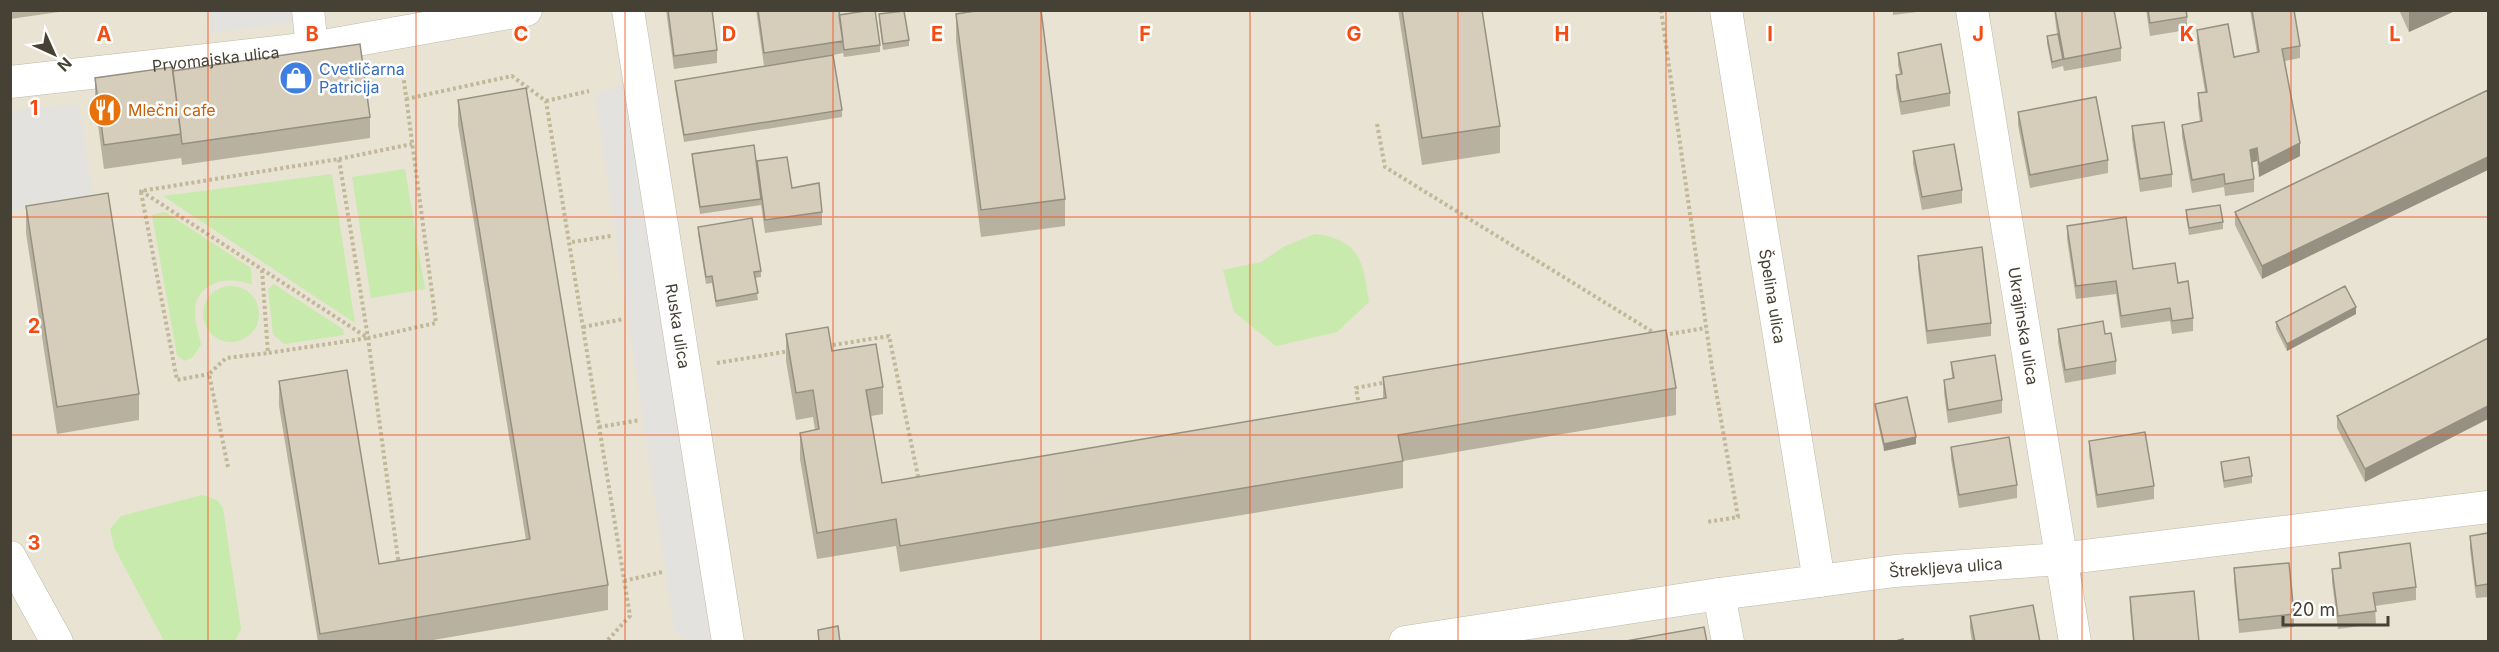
<svg xmlns="http://www.w3.org/2000/svg" width="2499" height="652" font-family="Inter,sans-serif">
<style>
.residential{fill:#e8e3d3}
.green{fill:#c8eaac}
.parking{fill:#e4e2de}
.lines{fill:none;stroke-linecap:round;stroke-linejoin:round}
.minor-casing{stroke:#bfbaa8;stroke-width:33}
.path{stroke:#c2b798;stroke-width:4;stroke-dasharray:3 3;stroke-linecap:butt}
.minor{stroke:#fff;stroke-width:32}
.wall{fill:#b8b1a0}
.shaded-wall{fill:#969082}
.building{fill:#d6ceba;stroke:#969082;stroke-width:1.5}
.grid{fill:none;stroke:#f64b13;stroke-width:1.5;stroke-opacity:0.55}
.labels{text-anchor:middle;dominant-baseline:central;stroke-width:5;stroke-linejoin:round;paint-order:stroke}
.street-label{font-size:16px;fill:#464135;stroke:#fff}
.shop-label{font-size:16px;fill:#366cbe;stroke:#fff;text-anchor:start}
.food-label{font-size:16px;fill:#c56008;stroke:#fff;text-anchor:start}
.grid-label{font-size:20px;text-anchor:middle;font-weight:bold;fill:#f64b13;stroke:#fff;stroke-width:5;stroke-linejoin:round;paint-order:stroke}
</style>
<rect width="100%" height="100%" fill="#f4f1e6"/>
<!-- residential -->
<path class="residential" d="M 11,11 L 2488,11 L 2488,641 L 11,641 Z"/>
<!-- green -->
<path class="green" d="M 405,169 L 425,289 L 371,298 L 352,177 Z
M 332,174 L 355,323 L 163,196 Z
M 165,212 L 251,268 L 252,285 C 230,275 195,281 195,312 C 195,322 199,334 201,345 L 192,358 L 184,361 L 177,355 L 152,215 Z
M 1315,234 C 1361,240 1363,262 1369,302 L 1337,332 L 1276,346 L 1234,312 L 1223,270 L 1261,262 L 1285,246 Z
M 274,284 L 343,329 L 344,335 L 284,344 L 273,334 L 268,289 Z
M203 314a28 28 0 1 1 56 0a28 28 0 1 1-56 0Z
M 202,495 L 217,500 L 223,508 L 241,629 L 235,641 L 164,641 L 114,547 L 110,529 L 121,516 Z"/>
<!-- parking -->
<path class="parking" d="M 206,11 L 295,11 L 296,21 L 209,33 Z
M 638,77 L 728,641 L 689,641 L 675,634 L 595,95 Z
M 79,104 L 93,198 L 11,210 L 10,111 Z"/>
<g class="lines">
<!-- minor casing -->
<g class="minor-casing">
<g id="minor">
<path d="M 308,10 L 312,48"/>
<path id="s1" d="M 628,10 L 728,642"/>
<path id="s2" d="M 1726,10 L 1819,581"/>
<path id="s3" d="M 1972,10 L 2075,642"/>
<path id="s4" d="M 10,82 L 312,48 L 526,10"/>
<path d="M 10,557 L 57,642"/>
<path d="M 1719,594 L 1728,642"/>
<path id="s5" d="M 1405,642 L 1719,594 L 1895,571 L 2060,559 L 2488,507"/>
</g>
</g>
<!-- path -->
<path class="path" d="M 1661,10 L 1712,368 L 1738,517 L 1707,522
M 406,99 L 512,76 L 546,101 L 630,616 L 606,642
M 546,101 L 589,91
M 1377,124 L 1385,167 L 1656,334
M 339,159 L 412,144
M 141,192 L 177,380 L 209,374
M 572,242 L 611,236
M 262,270 L 268,353 L 368,338
M 583,327 L 624,319
M 1664,335 L 1706,328
M 827,346 L 889,336 L 919,481
M 717,363 L 790,351
M 1359,406 L 1356,388 L 1387,382
M 599,427 L 640,420
M 228,467 L 209,374 L 226,358 L 268,353
M 399,566 L 368,338 L 339,159 L 141,191 L 368,338 L 436,323 L 402,66
M 624,581 L 662,572"/>
<!-- minor -->
<use href="#minor" class="minor"/>
</g>
<!-- wall -->
<path class="wall" d="M 10,10 L 73,10 L 10,19 Z
M 666,10 L 712,10 L 717,50 L 717,63 L 674,69 Z
M 756,10 L 839,10 L 839,15 L 880,45 L 880,52 L 844,57 L 843,53 L 833,55 L 842,110 L 842,117 L 684,142 L 675,88 L 675,81 L 830,56 L 764,66 Z
M 1398,10 L 1482,10 L 1500,126 L 1500,153 L 1422,165 Z
M 1893,10 L 1933,10 L 1893,15 Z
M 2054,10 L 2114,10 L 2121,48 L 2121,61 L 2064,71 L 2063,66 L 2052,69 L 2047,43 L 2047,36 L 2057,34 Z
M 2146,10 L 2186,10 L 2187,17 L 2187,30 L 2150,36 Z
M 2250,10 L 2294,10 L 2300,46 L 2300,58 L 2285,61 L 2300,156 L 2259,177 L 2257,161 L 2252,162 L 2254,179 L 2254,192 L 2225,196 L 2224,187 L 2192,193 L 2182,137 L 2182,125 L 2200,122 L 2198,106 L 2198,93 L 2205,92 L 2197,43 L 2197,30 L 2234,57 L 2257,53 Z
M 2399,10 L 2457,10 L 2409,32 Z
M 879,14 L 909,40 L 909,46 L 883,50 L 879,21 Z
M 956,14 L 1065,199 L 1065,226 L 981,237 L 956,41 Z
M 1898,53 L 1950,93 L 1950,106 L 1901,115 L 1896,88 L 1896,75 L 1900,74 L 1898,65 Z
M 173,71 L 370,117 L 370,138 L 182,165 L 181,156 L 181,158 L 104,169 L 95,103 L 95,78 Z
M 2488,92 L 2262,279 L 2235,225 L 2235,212 Z
M 458,100 L 608,585 L 608,610 L 422,642 L 318,642 L 279,406 L 279,381 L 379,564 L 526,540 L 458,125 Z
M 2018,112 L 2108,160 L 2108,173 L 2030,188 L 2018,125 Z
M 2132,126 L 2172,174 L 2172,187 L 2140,192 L 2132,139 Z
M 1913,151 L 1962,190 L 1962,203 L 1922,210 L 1913,164 Z
M 692,154 L 757,166 L 792,188 L 822,212 L 822,225 L 765,233 L 761,205 L 700,214 L 692,161 Z
M 26,206 L 139,394 L 139,420 L 57,434 L 26,233 Z
M 2186,210 L 2223,222 L 2223,229 L 2189,235 L 2186,217 Z
M 2067,226 L 2133,269 L 2178,283 L 2193,318 L 2193,331 L 2172,334 L 2170,321 L 2121,328 L 2116,294 L 2076,299 L 2067,239 Z
M 698,227 L 761,271 L 761,277 L 755,278 L 758,300 L 716,307 L 712,283 L 706,284 L 698,234 Z
M 1918,256 L 1991,323 L 1991,336 L 1927,344 L 1918,269 Z
M 2356,314 L 2287,351 L 2276,329 L 2276,322 Z
M 2058,329 L 2105,334 L 2116,361 L 2116,374 L 2065,383 L 2058,342 Z
M 786,334 L 832,351 L 883,387 L 883,414 L 871,416 L 882,483 L 1383,399 L 1383,377 L 1676,388 L 1676,415 L 1403,461 L 1403,488 L 900,572 L 896,546 L 817,559 L 800,459 L 800,433 L 815,430 L 813,417 L 796,420 L 786,361 Z
M 2488,338 L 2365,482 L 2337,428 L 2337,416 Z
M 1951,362 L 2002,400 L 2002,413 L 1948,423 L 1944,393 L 1944,380 L 1952,378 Z
M 1875,404 L 1916,444 L 1884,451 L 1875,410 Z
M 2089,441 L 2154,486 L 2154,499 L 2097,508 L 2089,454 Z
M 1951,447 L 2017,485 L 2017,498 L 1959,508 L 1951,459 Z
M 2221,462 L 2252,476 L 2252,483 L 2224,488 L 2221,468 Z
M 2488,533 L 2488,597 L 2476,598 L 2470,549 L 2470,536 Z
M 2339,553 L 2416,587 L 2416,600 L 2375,606 L 2376,624 L 2338,629 L 2332,582 L 2332,569 L 2339,568 Z
M 2234,568 L 2294,614 L 2294,627 L 2239,633 L 2234,581 Z
M 2130,597 L 2199,642 L 2133,642 L 2130,610 Z
M 1970,616 L 2040,642 L 1972,642 L 1970,629 Z"/>
<!-- shaded-wall -->
<path class="shaded-wall" d="M 2409,10 L 2457,10 L 2409,32 Z
M 2300,143 L 2300,156 L 2259,177 L 2259,164 Z
M 2257,148 L 2257,161 L 2250,163 L 2250,150 Z
M 2488,157 L 2488,170 L 2262,279 L 2262,266 Z
M 2356,307 L 2356,314 L 2287,351 L 2287,344 Z
M 2488,406 L 2488,419 L 2365,482 L 2365,469 Z
M 1916,437 L 1916,444 L 1884,451 L 1884,444 Z"/>
<!-- building -->
<path class="building" d="M 668,10 L 712,10 L 717,50 L 674,56 Z
M 758,10 L 839,10 L 843,41 L 764,53 Z
M 872,10 L 875,10 L 880,45 L 844,50 L 839,15 Z
M 982,10 L 1041,10 L 1065,199 L 981,210 L 956,14 Z
M 1402,10 L 1482,10 L 1500,126 L 1422,138 Z
M 2055,10 L 2114,10 L 2121,48 L 2064,59 Z
M 2148,10 L 2186,10 L 2187,17 L 2150,23 Z
M 2252,10 L 2294,10 L 2300,46 L 2282,49 L 2300,143 L 2259,164 L 2257,148 L 2250,150 L 2254,179 L 2225,184 L 2224,174 L 2192,180 L 2182,125 L 2202,121 L 2198,93 L 2207,92 L 2197,30 L 2228,24 L 2234,57 L 2259,52 Z
M 904,11 L 909,40 L 883,44 L 879,14 Z
M 2058,34 L 2063,59 L 2052,62 L 2047,36 Z
M 360,44 L 370,117 L 182,144 L 173,71 Z
M 1941,44 L 1950,93 L 1901,102 L 1896,75 L 1902,74 L 1898,53 Z
M 833,55 L 842,110 L 684,135 L 675,81 Z
M 172,67 L 181,134 L 104,145 L 95,78 Z
M 526,88 L 608,585 L 320,634 L 279,381 L 347,370 L 379,564 L 530,539 L 458,100 Z
M 2488,90 L 2488,157 L 2262,266 L 2235,212 Z
M 2096,97 L 2108,160 L 2030,175 L 2018,112 Z
M 2164,122 L 2172,174 L 2140,179 L 2132,126 Z
M 1954,144 L 1962,190 L 1922,197 L 1913,151 Z
M 754,145 L 761,199 L 700,207 L 692,154 Z
M 787,157 L 792,188 L 819,183 L 822,212 L 765,220 L 757,161 Z
M 108,193 L 139,394 L 57,407 L 26,206 Z
M 2220,205 L 2223,222 L 2189,228 L 2186,210 Z
M 2126,217 L 2133,269 L 2175,263 L 2178,283 L 2188,281 L 2193,318 L 2172,321 L 2170,308 L 2121,316 L 2116,281 L 2076,286 L 2067,226 Z
M 752,218 L 761,271 L 754,272 L 758,293 L 716,301 L 712,276 L 706,277 L 698,227 Z
M 1982,247 L 1991,323 L 1927,331 L 1918,256 Z
M 2345,286 L 2356,307 L 2287,344 L 2276,322 Z
M 2103,321 L 2105,334 L 2111,333 L 2116,361 L 2065,370 L 2058,329 Z
M 828,327 L 832,351 L 876,344 L 883,387 L 866,390 L 882,483 L 1386,398 L 1383,377 L 1666,330 L 1676,388 L 1398,435 L 1403,461 L 900,546 L 896,519 L 817,533 L 800,433 L 819,429 L 813,390 L 796,393 L 786,334 Z
M 2488,338 L 2488,406 L 2365,469 L 2337,416 Z
M 1995,355 L 2002,400 L 1948,410 L 1944,380 L 1954,378 L 1951,362 Z
M 1907,397 L 1916,437 L 1884,444 L 1875,404 Z
M 2145,432 L 2154,486 L 2097,495 L 2089,441 Z
M 2009,437 L 2017,485 L 1959,495 L 1951,447 Z
M 2249,457 L 2252,476 L 2224,481 L 2221,462 Z
M 2488,533 L 2488,584 L 2476,586 L 2470,536 Z
M 2410,543 L 2416,587 L 2373,593 L 2376,611 L 2338,616 L 2332,569 L 2341,568 L 2339,553 Z
M 2289,563 L 2294,614 L 2239,620 L 2234,568 Z
M 2194,591 L 2199,642 L 2134,642 L 2130,597 Z
M 2033,605 L 2040,642 L 1975,642 L 1970,616 Z
M 838,626 L 840,642 L 819,642 L 818,630 Z
M 1704,627 L 1707,642 L 1627,642 L 1626,641 Z
M 1903,639 L 1903,642 L 1892,642 Z"/>
<!-- grid -->
<path class="grid" d="M 208,10 L 208,642M 416,10 L 416,642M 625,10 L 625,642M 833,10 L 833,642M 1041,10 L 1041,642M 1250,10 L 1250,642M 1458,10 L 1458,642M 1666,10 L 1666,642M 1874,10 L 1874,642M 2082,10 L 2082,642M 2291,10 L 2291,642M 10,217 L 2488,217M 10,435 L 2488,435"/>
<!-- icons -->
<defs>
<g id="shop-disc" transform="scale(1.725)"><circle r="9.5" fill="#3f7fe0" stroke="#fff"/><path d="M-5-2.5h2.3a2.7 3.5 0 0 1 5.4 0H5L5.5 6h-11ZM-1.5-2.5h3a1.5 2.3 0 0 0-3 0Z" fill="#fff"/></g>
<g id="restaurant-disc" transform="scale(1.725)"><circle r="9.5" fill="#e8710a" stroke="#fff"/><path d="M-5-6h1v4h1v-4h1v4h1v-4h1v5L-1.5 .5V6h-2V.5L-5-1ZM5-6V6H3V1.5H1.5Q1.5-4 5-6Z" fill="#fff"/></g>
</defs>
<g fill-rule="evenodd">
<use href="#shop-disc" x="296" y="78"/>
<use href="#restaurant-disc" x="105" y="110"/>
</g>
<g class="labels">
<!-- street labels -->
<g class="street-label">
<text stroke="none"><textPath href="#s4" startOffset="207">Prvomajska ulica</textPath></text>
<text stroke="none"><textPath href="#s2" startOffset="290">Špelina ulica</textPath></text>
<text stroke="none"><textPath href="#s1" startOffset="320">Ruska ulica</textPath></text>
<text stroke="none"><textPath href="#s3" startOffset="320">Ukrajinska ulica</textPath></text>
<text stroke="none"><textPath href="#s5" startOffset="546">Štrekljeva ulica</textPath></text>
</g>
<!-- shop labels -->
<g class="shop-label">
<text x="319" y="69">Cvetličarna<tspan x="319" dy="18">Patricija</tspan></text>
</g>
<!-- food labels -->
<g class="food-label">
<text x="128" y="110">Mlečni cafe</text>
</g>
</g>
<g class="grid-label">
<text x="104" y="41">A</text>
<text x="312" y="41">B</text>
<text x="521" y="41">C</text>
<text x="729" y="41">D</text>
<text x="937" y="41">E</text>
<text x="1145" y="41">F</text>
<text x="1354" y="41">G</text>
<text x="1562" y="41">H</text>
<text x="1770" y="41">I</text>
<text x="1978" y="41">J</text>
<text x="2187" y="41">K</text>
<text x="2395" y="41">L</text>
<text x="34" y="115">1</text>
<text x="34" y="333">2</text>
<text x="34" y="550">3</text>
</g>
<!-- border -->
<rect width="2499" height="652" fill="none" stroke="#464135" stroke-width="24"/>
<!-- north arrow -->
<g transform="translate(54 54) rotate(135)" stroke="#ffffff" stroke-width="4.5" paint-order="stroke">
<path d="M0-4.5L10 22L0 15L-10 22Z" fill="#464135"/>
<text y="-9" font-size="16" font-weight="bold" text-anchor="middle" fill="#464135">N</text>
</g>
<!-- scale -->
<path d="M2283 616v9h105v-9" fill="none" stroke="#464135" stroke-width="3"/>
<text x="2292" y="616" font-size="18" fill="#464135" stroke="#ffffff" stroke-width="4.5" paint-order="stroke">20 m</text>
</svg>
